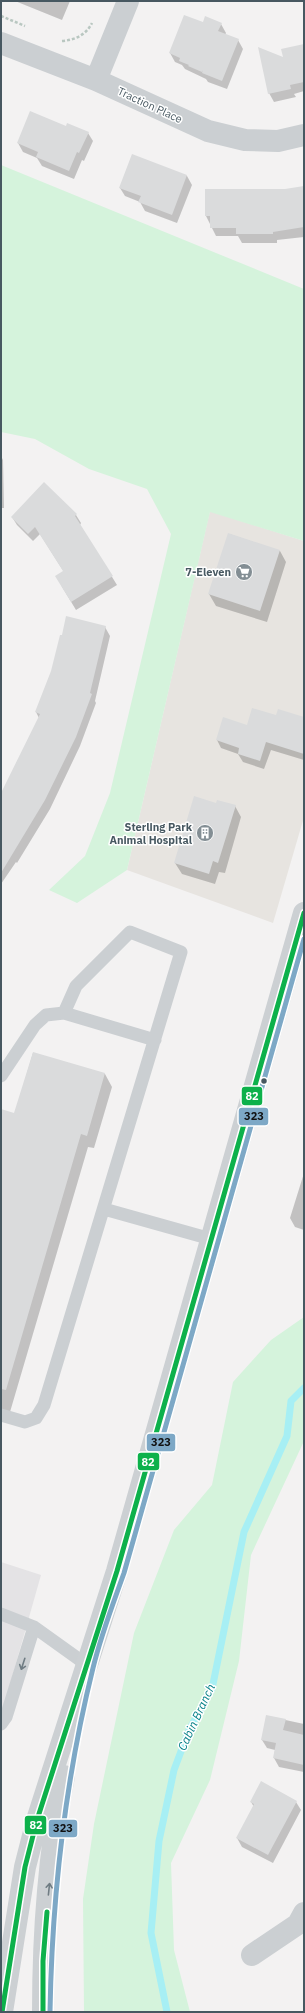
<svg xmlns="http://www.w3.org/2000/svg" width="305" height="2013" font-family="'IBM Plex Sans',sans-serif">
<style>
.commercial{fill:#e7e4e0}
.education{fill:#e4e3e5}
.green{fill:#d5f3dc}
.shadow{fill:#0003}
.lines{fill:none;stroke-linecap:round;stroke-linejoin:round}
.stream{stroke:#a7eff4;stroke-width:7}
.building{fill:#dadbdc}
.path{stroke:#b9c7c1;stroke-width:2.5;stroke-dasharray:3 2;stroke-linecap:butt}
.service{stroke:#cbcfd2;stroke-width:13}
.minor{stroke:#cbcfd2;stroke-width:22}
.secondary{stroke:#ccd0d3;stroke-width:22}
.bus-1-casing{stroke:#fff;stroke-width:8}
.bus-2-casing{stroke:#fff;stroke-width:8}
.bus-1{stroke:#0db14b;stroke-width:5}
.bus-2{stroke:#7da8c6;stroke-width:5}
.oneway{stroke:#6f7c83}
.bus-dot{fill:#475861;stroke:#fff;stroke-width:1.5}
.labels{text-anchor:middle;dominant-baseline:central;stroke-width:3;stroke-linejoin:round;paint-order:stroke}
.street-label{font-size:11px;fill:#475861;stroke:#fff}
.poi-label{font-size:11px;font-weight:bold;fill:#475861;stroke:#fff;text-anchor:end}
.water-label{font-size:12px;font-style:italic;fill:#058088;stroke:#fff}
.line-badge{stroke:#fff;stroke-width:1.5}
.badge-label{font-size:11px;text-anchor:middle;font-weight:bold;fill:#fff}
.pale-badge-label{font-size:11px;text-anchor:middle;font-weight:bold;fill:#111}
</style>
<rect width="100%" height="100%" fill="#f3f2f2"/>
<!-- commercial -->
<path class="commercial" d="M 210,511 L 304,541 L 304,817 L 273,923 L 127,870 Z"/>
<!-- education -->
<path class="education" d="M 1,1562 L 41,1575 L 1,1716 Z"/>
<!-- green -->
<path class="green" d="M 1,165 L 304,289 L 304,541 L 210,512 L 127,870 L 77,903 L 49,890 L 85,856 L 110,793 L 171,534 L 147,489 L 89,469 L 35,439 L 1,432 Z
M 304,1317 L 304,1441 L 251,1555 L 239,1661 L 210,1780 L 171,1863 L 174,1950 L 190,2012 L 84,2012 L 83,1899 L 94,1824 L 134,1633 L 174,1530 L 212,1485 L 233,1382 L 271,1340 Z"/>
<!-- shadow -->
<path class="shadow" d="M 15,1 L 70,1 L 62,20 Z
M 204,23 L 221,24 L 226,33 L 225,35 L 238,40 L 243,49 L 227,89 L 208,82 L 206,79 L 185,69 L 182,65 L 175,62 L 170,53 Z
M 304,45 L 304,91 L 294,94 L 296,97 L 274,102 L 269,93 L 284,58 Z
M 66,127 L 88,133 L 93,141 L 84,161 L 82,160 L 74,179 L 42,166 L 37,158 L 23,152 L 18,143 Z
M 132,156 L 187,176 L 192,185 L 177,223 L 145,211 L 140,202 L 125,196 L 120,188 Z
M 304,187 L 304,237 L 277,240 L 277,243 L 242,243 L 238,236 L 216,236 L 206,216 Z
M 1,456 L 3,460 L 4,508 L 1,508 Z
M 76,515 L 81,523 L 80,525 L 117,585 L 76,610 L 61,585 L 64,572 L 40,534 L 33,541 L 17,525 L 12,517 Z
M 229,534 L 280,551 L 286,562 L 267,622 L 216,606 L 209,594 Z
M 105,627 L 110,636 L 95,701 L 96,703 L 80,746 L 50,809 L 17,863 L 16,862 L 1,884 L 1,796 L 39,718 L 36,712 Z
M 276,717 L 304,718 L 304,760 L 271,750 L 264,769 L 243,762 L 238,754 L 221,748 L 217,740 L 247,726 Z
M 216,804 L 235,806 L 241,817 L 225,873 L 219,872 L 215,884 L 182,874 L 175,863 Z
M 33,1053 L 105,1074 L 112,1087 L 94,1148 L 88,1147 L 10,1412 L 1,1409 L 1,1110 L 15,1114 Z
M 304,1173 L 304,1230 L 295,1227 L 290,1218 Z
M 267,1716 L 304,1724 L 304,1772 L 279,1767 L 274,1758 L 275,1750 L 267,1748 L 262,1740 Z
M 251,1802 L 296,1802 L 301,1810 L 273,1863 L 242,1847 L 237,1838 L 254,1807 Z"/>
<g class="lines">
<!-- stream -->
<path class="stream" d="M 167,2012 L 151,1933 L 159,1841 L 174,1770 L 189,1730 L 212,1689 L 244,1532 L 287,1436 L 291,1401 L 304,1388"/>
</g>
<!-- building -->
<path class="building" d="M 184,15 L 203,22 L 205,16 L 222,23 L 218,31 L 239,39 L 222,81 L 202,73 L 203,70 L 202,72 L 188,66 L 189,65 L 179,61 L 180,58 L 169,53 Z
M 304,44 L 304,82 L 290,85 L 291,89 L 268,94 L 258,47 L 283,57 L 281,49 Z
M 30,111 L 66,126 L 67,123 L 89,132 L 79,153 L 77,152 L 69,171 L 36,157 L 38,152 L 17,143 Z
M 132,154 L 187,175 L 172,215 L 138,202 L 141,196 L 119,188 Z
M 304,186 L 304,227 L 273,232 L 273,234 L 236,234 L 236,228 L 210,228 L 210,216 L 205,216 L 205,189 L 285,189 Z
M 44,482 L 77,514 L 75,516 L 113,576 L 71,602 L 55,576 L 63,571 L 35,527 L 28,534 L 11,517 Z
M 228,533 L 280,550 L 260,611 L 208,594 Z
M 66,616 L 106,626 L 90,693 L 92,694 L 76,737 L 45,800 L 1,873 L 1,793 L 40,714 L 35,712 L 51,671 L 60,635 L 62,635 Z
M 252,708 L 276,715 L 278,709 L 304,717 L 304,754 L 266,742 L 260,761 L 238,754 L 239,748 L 216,740 L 223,717 L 247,725 Z
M 194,796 L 216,803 L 217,800 L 236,805 L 218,863 L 213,861 L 209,874 L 174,863 Z
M 33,1052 L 105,1073 L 87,1136 L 81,1134 L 6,1390 L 1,1389 L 1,1109 L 14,1113 Z
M 266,1715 L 286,1719 L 283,1730 L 304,1735 L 304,1765 L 273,1758 L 276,1743 L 261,1740 Z
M 261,1781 L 297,1801 L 268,1855 L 236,1838 L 254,1804 L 250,1802 Z"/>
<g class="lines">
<!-- path -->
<path class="path" d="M 1,16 L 25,26
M 62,41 C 75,40 86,35 92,23"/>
<!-- service -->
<path class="service" d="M 64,1013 L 155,1040
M 1,1076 L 35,1025 L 46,1015 L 64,1013 L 76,986 L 130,932 L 181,952 L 44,1405 L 36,1418 L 25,1422 L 1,1415
M 104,1209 L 211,1239
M 1,1614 L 34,1627 L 87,1665
M 1,1724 L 6,1717 L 34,1627"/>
<!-- minor -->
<path class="minor" d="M 1,43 L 96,80 L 208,131 L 245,140 L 278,141 L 304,135
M 96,80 L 128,1
M 252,1955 L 298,1924 L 304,1913"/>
<!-- secondary -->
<path class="secondary" d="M 2,2012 L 25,1867 L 37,1820 L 117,1571 L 304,913
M 43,2012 C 43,1935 49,1852 64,1776"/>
<!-- bus-1 casing -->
<g class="bus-1-casing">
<path id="bus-1" d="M 2,2012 L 25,1867 L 37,1820 L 117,1571 L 304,913
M 43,2012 L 43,1961 L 47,1912"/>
</g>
<!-- bus-2 casing -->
<g class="bus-2-casing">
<path id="bus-2" d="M 50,2012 C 52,1896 65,1781 93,1668 C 101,1635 113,1604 124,1573 L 304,939"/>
</g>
<!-- bus-1 -->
<use href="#bus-1" class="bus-1"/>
<!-- bus-2 -->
<use href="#bus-2" class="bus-2"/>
</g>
<!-- one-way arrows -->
<defs><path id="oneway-shaft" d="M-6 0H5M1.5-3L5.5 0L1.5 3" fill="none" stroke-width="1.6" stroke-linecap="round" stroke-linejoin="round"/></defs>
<g class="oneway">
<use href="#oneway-shaft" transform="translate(23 1664) rotate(108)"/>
<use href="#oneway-shaft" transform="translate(49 1889) rotate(-84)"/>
</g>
<!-- icons -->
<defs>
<g id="supermarket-disc" transform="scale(0.9)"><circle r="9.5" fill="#838e94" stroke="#fff"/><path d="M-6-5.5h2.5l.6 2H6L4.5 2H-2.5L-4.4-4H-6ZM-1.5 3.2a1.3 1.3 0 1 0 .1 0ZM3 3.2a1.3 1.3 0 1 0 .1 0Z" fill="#fff"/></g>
<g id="building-disc" transform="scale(0.9)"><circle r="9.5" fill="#838e94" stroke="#fff"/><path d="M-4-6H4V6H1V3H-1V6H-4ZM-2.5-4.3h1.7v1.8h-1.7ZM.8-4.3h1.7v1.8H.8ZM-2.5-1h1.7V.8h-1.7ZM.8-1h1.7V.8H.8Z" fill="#fff"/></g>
</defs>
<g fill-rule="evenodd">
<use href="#supermarket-disc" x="244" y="572"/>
<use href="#building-disc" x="205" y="833"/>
</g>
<!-- markers -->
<circle class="bus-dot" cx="264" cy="1081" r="3.5"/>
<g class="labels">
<!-- street labels -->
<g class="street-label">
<text transform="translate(150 105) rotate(25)">Traction Place</text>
</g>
<!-- poi labels -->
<g class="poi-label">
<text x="231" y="572">7-Eleven</text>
<text x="192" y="827">Sterling Park<tspan x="192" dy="13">Animal Hospital</tspan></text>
</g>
<!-- water labels -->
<g class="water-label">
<text transform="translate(196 1717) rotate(-65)">Cabin Branch</text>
</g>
</g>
<g class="line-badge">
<rect x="241" y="1086" width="22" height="20" rx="4" fill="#0db14b"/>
<rect x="238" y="1107" width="31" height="19" rx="4" fill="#7da8c6"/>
<rect x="146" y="1433" width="30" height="19" rx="4" fill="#7da8c6"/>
<rect x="137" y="1452" width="23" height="19" rx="4" fill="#0db14b"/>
<rect x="24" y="1815" width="23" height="20" rx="4" fill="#0db14b"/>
<rect x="48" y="1819" width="30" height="19" rx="4" fill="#7da8c6"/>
</g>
<g class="badge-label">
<text x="252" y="1100">82</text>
<text x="148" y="1466">82</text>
<text x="36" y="1829">82</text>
</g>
<g class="pale-badge-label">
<text x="254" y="1120">323</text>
<text x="161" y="1446">323</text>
<text x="63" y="1832">323</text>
</g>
<!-- border -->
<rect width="305" height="2013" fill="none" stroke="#475861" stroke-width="4"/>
</svg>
